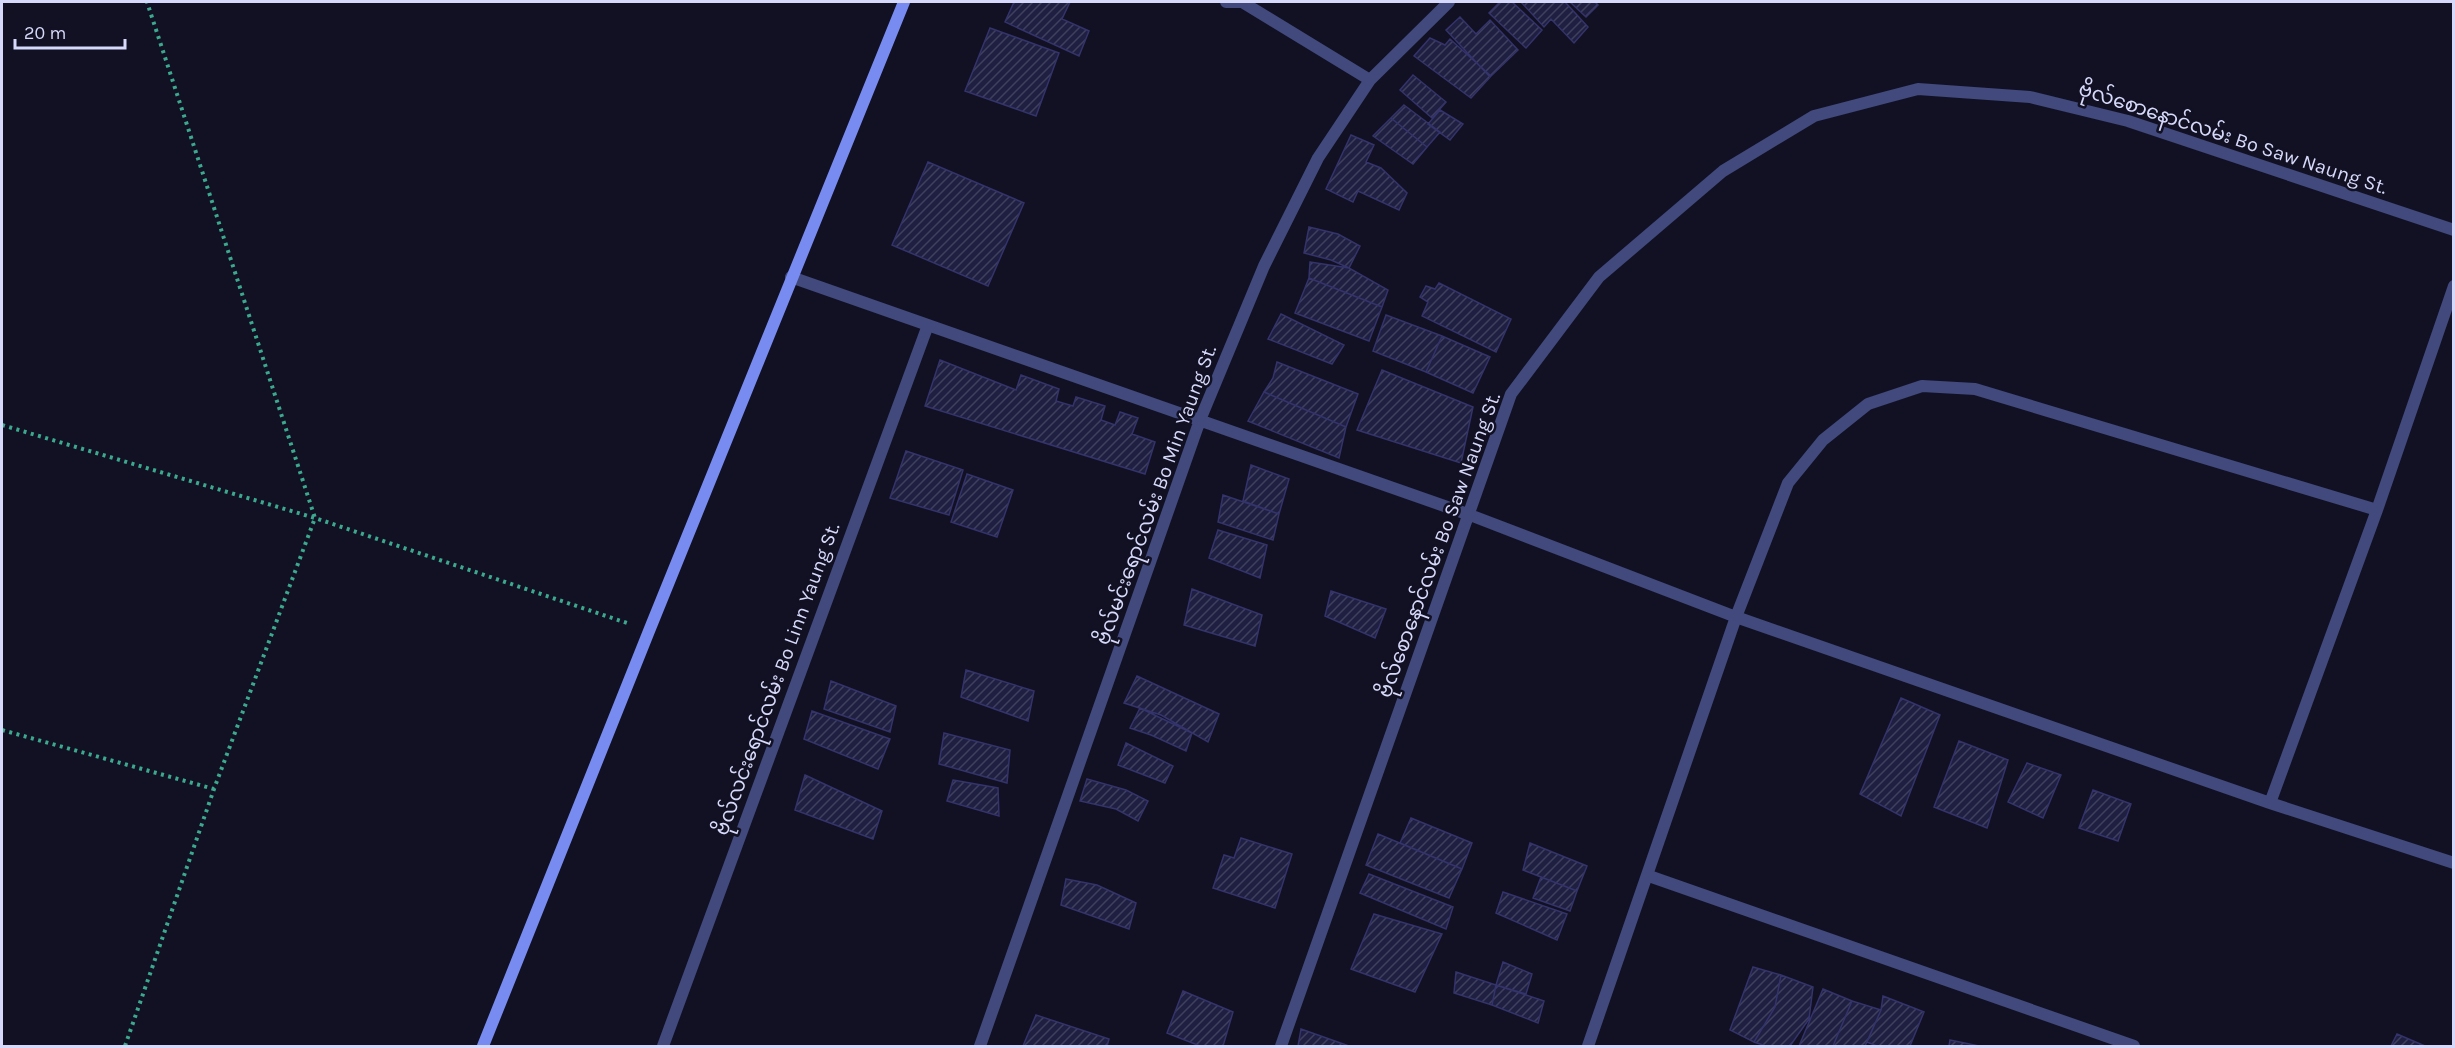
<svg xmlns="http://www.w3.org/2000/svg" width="2455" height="1048" font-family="Karla,'Noto Sans Myanmar',sans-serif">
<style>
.building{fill:url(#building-hatch);stroke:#34336b;stroke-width:1.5}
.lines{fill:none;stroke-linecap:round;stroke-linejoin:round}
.path{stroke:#3ca98f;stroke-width:4;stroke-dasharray:3 4.5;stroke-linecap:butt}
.street{stroke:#41497d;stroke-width:12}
.secondary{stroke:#788bf0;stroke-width:12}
.labels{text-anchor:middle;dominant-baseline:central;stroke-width:5;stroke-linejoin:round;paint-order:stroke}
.street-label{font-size:20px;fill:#d7d9fb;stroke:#111123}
</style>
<defs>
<pattern id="building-hatch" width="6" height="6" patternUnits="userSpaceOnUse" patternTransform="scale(1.5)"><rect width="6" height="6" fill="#1f1f42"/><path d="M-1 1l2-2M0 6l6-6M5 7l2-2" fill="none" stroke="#3f3f5e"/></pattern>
</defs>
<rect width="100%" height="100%" fill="#111123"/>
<!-- building -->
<path class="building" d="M 1014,2 L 1070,2 L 1062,19 L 1089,31 L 1079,56 L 1005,22 Z
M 1500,2 L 1512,2 L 1542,30 L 1526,48 L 1489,13 Z
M 1521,2 L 1565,2 L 1588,27 L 1574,43 L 1551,19 L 1544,27 Z
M 1570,2 L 1595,2 L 1598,5 L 1586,17 Z
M 1460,17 L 1476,34 L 1490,20 L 1518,50 L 1490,77 L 1446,30 Z
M 990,28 L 1059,53 L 1036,116 L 965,91 Z
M 1430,38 L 1445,45 L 1450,39 L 1491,76 L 1471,98 L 1414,56 Z
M 1413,75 L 1446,102 L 1432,118 L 1400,90 Z
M 1404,105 L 1440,132 L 1427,147 L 1391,118 Z
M 1440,110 L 1463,124 L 1450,140 L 1428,124 Z
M 1391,118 L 1427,147 L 1413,164 L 1373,136 Z
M 1351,135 L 1374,145 L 1366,162 L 1381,168 L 1407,193 L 1399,210 L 1358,191 L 1353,202 L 1326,189 Z
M 928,162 L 1024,203 L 988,286 L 892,245 Z
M 1309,227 L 1338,234 L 1360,246 L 1349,268 L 1331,260 L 1304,253 Z
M 1310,262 L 1349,268 L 1388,290 L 1382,307 L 1309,278 Z
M 1309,278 L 1382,307 L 1369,341 L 1295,313 Z
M 1439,283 L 1511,319 L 1496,352 L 1422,316 L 1428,302 L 1420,297 L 1426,286 L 1435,289 Z
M 1281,314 L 1344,345 L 1332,364 L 1268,339 Z
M 1386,315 L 1442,336 L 1426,372 L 1373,351 Z
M 1442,336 L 1490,357 L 1473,393 L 1426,372 Z
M 940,360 L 1016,390 L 1021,375 L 1059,389 L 1056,401 L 1073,406 L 1076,397 L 1105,406 L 1101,420 L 1115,425 L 1120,412 L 1138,418 L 1132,434 L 1155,442 L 1145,474 L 925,406 Z
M 1277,362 L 1358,394 L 1346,427 L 1264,392 L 1273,378 Z
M 1382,370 L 1473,407 L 1461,463 L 1357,430 Z
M 1264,392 L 1346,427 L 1339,458 L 1248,421 Z
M 906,451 L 963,470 L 949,515 L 890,498 Z
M 1251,465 L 1289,479 L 1279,514 L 1243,501 Z
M 967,474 L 1013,490 L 997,537 L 951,522 Z
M 1223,495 L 1279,514 L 1273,540 L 1218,522 Z
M 1218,530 L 1267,545 L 1260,578 L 1209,558 Z
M 1192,589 L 1262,615 L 1255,646 L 1184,625 Z
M 1331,591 L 1386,609 L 1375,638 L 1325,616 Z
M 966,670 L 1034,691 L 1028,721 L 961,697 Z
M 1137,676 L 1219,714 L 1208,742 L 1161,715 L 1124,703 Z
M 831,681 L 896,706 L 890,732 L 824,709 Z
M 1901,698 L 1940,715 L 1901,816 L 1860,794 Z
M 1140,708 L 1192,733 L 1186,751 L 1151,735 L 1130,728 Z
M 812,711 L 890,739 L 878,769 L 804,739 Z
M 944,733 L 1010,750 L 1007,783 L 939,764 Z
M 1959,741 L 2008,760 L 1987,828 L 1934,807 Z
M 1126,743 L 1173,766 L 1165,783 L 1118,765 Z
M 2027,763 L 2061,775 L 2043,818 L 2008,802 Z
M 805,775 L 882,811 L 873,839 L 795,810 Z
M 1087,779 L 1126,790 L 1148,801 L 1138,821 L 1116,809 L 1080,801 Z
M 953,780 L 998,788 L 999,816 L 947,801 Z
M 2093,790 L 2131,804 L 2118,841 L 2079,828 Z
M 1411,818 L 1472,843 L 1462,869 L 1400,843 Z
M 1378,834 L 1462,869 L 1449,898 L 1366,865 Z
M 1241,838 L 1292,854 L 1275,908 L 1213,888 L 1224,855 L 1234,858 Z
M 1530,843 L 1587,866 L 1577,891 L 1523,870 Z
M 1369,874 L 1453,907 L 1446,929 L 1360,893 Z
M 1541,877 L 1577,891 L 1570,911 L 1533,898 Z
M 1066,879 L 1097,885 L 1136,903 L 1129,929 L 1061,905 Z
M 1503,892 L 1567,914 L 1557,940 L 1496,913 Z
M 1374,914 L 1442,934 L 1415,992 L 1351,969 Z
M 1503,962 L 1532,974 L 1526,994 L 1496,985 Z
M 1753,967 L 1781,975 L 1775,1007 L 1754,1042 L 1730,1030 Z
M 1456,972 L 1496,985 L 1492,1005 L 1454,993 Z
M 1781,975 L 1813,987 L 1809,1019 L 1790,1046 L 1766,1046 L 1754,1042 L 1775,1007 Z
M 1496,985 L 1544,1001 L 1538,1023 L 1492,1005 Z
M 1823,989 L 1852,1001 L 1833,1046 L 1799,1046 Z
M 1183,991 L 1233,1012 L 1223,1046 L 1200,1046 L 1167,1033 Z
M 1883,996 L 1924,1012 L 1910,1046 L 1877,1046 L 1867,1042 L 1881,1010 Z
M 1852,1001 L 1881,1010 L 1865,1046 L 1833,1046 Z
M 1036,1015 L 1109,1039 L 1107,1046 L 1023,1046 Z
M 1301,1029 L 1349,1046 L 1298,1046 Z
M 2397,1034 L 2425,1046 L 2391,1046 Z
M 1950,1040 L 1979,1046 L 1949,1046 Z"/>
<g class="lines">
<!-- path -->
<path class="path" d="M 2,425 L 315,518 L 627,623
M 2,730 L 214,789
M 125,1046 L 214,789 L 315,518 L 147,2"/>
<!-- street -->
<path class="street" d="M 1226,2 L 1243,2
M 1242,2 L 1370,80
M 791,277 L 1470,515 L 1736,617 L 2270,803 L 2454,863
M 2270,803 L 2377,510 L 2454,286
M 1649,876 L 2134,1046
M 663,1046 L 928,325
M 980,1046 L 1200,420 L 1264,266 L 1318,158 L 1370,80 L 1449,2
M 1281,1046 L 1511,394 L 1599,277 L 1723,171 L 1814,116 L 1918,89 L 2030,97 L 2128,121 L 2454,230
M 1588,1046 L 1736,617 L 1788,483 L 1823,440 L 1868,404 L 1922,386 L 1975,389 L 2377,510"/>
<!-- secondary -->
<path class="secondary" d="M 483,1046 L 649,631 L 904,2"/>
</g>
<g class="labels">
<!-- street labels -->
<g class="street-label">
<text transform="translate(2233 138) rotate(18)">ဗိုလ်စောနောင်လမ်း Bo Saw Naung St.</text>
<text transform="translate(1156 495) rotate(-70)">ဗိုလ်မင်းရောင်လမ်း Bo Min Yaung St.</text>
<text transform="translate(1439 545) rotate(-70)">ဗိုလ်စောနောင်လမ်း Bo Saw Naung St.</text>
<text transform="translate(777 679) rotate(-70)">ဗိုလ်လင်းရောင်လမ်း Bo Linn Yaung St.</text>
</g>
</g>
<!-- border -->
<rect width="2455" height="1048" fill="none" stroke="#d7d9fb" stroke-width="6"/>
<!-- scale -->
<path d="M15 39v9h110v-9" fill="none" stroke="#d7d9fb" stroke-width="3"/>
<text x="24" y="39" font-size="18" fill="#d7d9fb" stroke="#111123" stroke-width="4.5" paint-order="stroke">20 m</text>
</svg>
